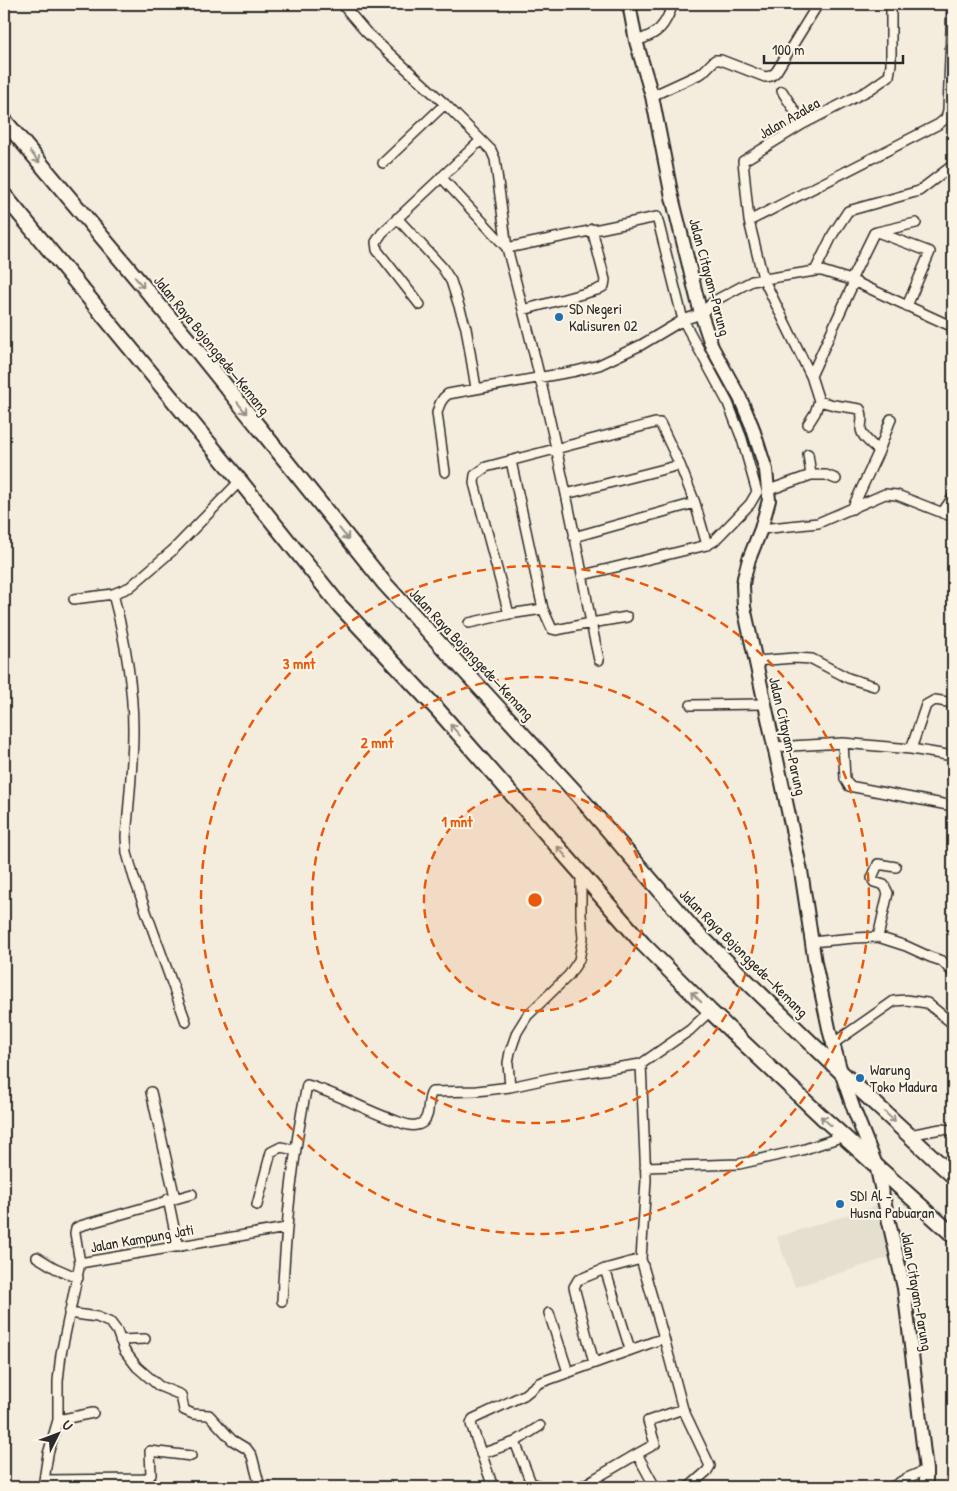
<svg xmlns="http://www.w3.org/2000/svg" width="957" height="1491" font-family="'Patrick Hand',sans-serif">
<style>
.built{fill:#e5dfd0}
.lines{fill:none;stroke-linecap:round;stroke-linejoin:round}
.minor-casing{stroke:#2b2b2b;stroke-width:12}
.secondary-casing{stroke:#2b2b2b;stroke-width:16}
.trunk-casing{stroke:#2b2b2b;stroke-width:18}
.minor{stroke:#fcf5e5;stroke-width:9}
.secondary{stroke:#fcf5e5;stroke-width:12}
.trunk{stroke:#fcf5e5;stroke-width:14}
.oneway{stroke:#949088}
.ring{fill:none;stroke:#e8590c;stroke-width:2.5;stroke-dasharray:9 6}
.poi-dot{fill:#1f6fb2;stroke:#fcf5e5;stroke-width:2}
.labels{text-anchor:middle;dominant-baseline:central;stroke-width:4;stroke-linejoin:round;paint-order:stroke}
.street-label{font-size:15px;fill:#2b2b2b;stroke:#fcf5e5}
.poi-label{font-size:15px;fill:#2b2b2b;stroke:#fcf5e5;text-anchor:start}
.centre{fill:#e8590c;stroke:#fcf5e5;stroke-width:2.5}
.ring-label{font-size:15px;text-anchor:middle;font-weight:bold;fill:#e8590c;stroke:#fcf5e5;stroke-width:4;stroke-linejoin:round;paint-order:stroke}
</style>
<rect width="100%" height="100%" fill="#f4edde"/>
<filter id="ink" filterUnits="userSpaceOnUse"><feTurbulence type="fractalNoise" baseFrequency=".02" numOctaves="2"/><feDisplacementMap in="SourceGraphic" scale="10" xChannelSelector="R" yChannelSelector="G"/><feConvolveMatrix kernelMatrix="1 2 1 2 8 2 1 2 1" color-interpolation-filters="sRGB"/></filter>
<g filter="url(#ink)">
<!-- built -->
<path class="built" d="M 879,1205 L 894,1256 L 795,1287 L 777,1237 Z"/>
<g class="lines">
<!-- minor casing -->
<g class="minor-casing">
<path id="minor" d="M 342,4 L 366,32 L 445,104 L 491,150 L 495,159 L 507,248
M 636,41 C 659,34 665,26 673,4
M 782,91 L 803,124
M 652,96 L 702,73 L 715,60 L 721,60 L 765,77 L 771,76 L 776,72 L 818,4
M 383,163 L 445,104
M 441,177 L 507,248
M 397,218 L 442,267 L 451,281 L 466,328 L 476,388
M 749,221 L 939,124 L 946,118 L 948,110 L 952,4
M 815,271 L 833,234 L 848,211 L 919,191 L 953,165
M 851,280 L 874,233 L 877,232
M 420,305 L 377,250 L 376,242 L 382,233 L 481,140
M 907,306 L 930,252 L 877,232 L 916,223
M 523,310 L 597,290 L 604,286 L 605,280 L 592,229
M 811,376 L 854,282
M 819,401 L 834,405 L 860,409 C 864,416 861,422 861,429 C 862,438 873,445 879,451 L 852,509
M 808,424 L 815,413 L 819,401 L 811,376 L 763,278 L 749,221 L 743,161 L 803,124 L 869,90 L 889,76 L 891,64 L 891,4
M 879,451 L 891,419
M 511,461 L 543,609 L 552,629 L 556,630 L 591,623 C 569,497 540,372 507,248 L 657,217 L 683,320 L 728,403 L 742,439 L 757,492 L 750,504 L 714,541 L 707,545
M 445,472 L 437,413 C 439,405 441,399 448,394 L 576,371 L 599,365 L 641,345 L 683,320 L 701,314 L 714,301 L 752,281 L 815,271 L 822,271 L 851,280 L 953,327
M 811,475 L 826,475 L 836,479
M 769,490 L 811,475 L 808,454
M 566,494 L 680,465
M 942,513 L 953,497
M 761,529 L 818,523 L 885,494 L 897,495 L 953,517
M 574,537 L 695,503
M 113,594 C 125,639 133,684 133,730 C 133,766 129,802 126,837 L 127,853 L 134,878 L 186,1022
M 74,599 L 113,594 L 130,587 L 173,550 L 240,481
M 543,609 L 509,614 L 474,483 L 475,475 L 486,467 L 655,423 L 660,423 L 680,465 L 695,503 L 707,545 L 583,575
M 469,623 L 509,614
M 599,660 L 591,623 L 627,617
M 755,661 L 794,658 L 812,659 L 848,678 L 874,686
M 691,705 L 764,704
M 843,743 L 845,779 L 849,786 L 953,806
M 774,747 L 843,743 L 911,749 L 953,756
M 911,749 L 926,705 L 935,700 L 953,703
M 878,937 L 888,893 L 884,885 L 874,882 L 872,878 L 878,864 L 896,867
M 811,942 L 854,938 L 878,937 L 906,946 L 930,957 L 942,961 L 953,973
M 834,1043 L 894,1001 L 906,1000 L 927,1003 L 953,1024
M 510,1087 L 508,1063 L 510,1052 L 517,1032 L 527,1016 L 569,975 L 579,960 L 583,938 L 581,915 L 581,874
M 151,1092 L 175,1198
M 909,1135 L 941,1129 L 951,1130 L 953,1133
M 645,1167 L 739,1164 L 802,1150 L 844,1136
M 168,1199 L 178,1247
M 257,1205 L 271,1152 L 281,1147 L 295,1150
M 37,1257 L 55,1268 L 78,1278
M 641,1259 L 646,1180 L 641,1064
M 80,1263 L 286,1228
M 605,1269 L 630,1349
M 282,1301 C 286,1227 292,1158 307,1085 C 337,1093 362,1109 391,1119 C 397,1121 403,1124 409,1125 C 414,1126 421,1125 424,1121 C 431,1114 426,1100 432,1092 L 477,1091 L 510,1087 L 556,1077 L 641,1064 L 690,1030 L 710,1011
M 69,1313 L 97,1317 L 111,1323 L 117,1331 L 124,1350 L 137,1367 L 159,1386 L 181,1395 L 184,1410 L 193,1414 L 209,1415 L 232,1440 L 247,1449 L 252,1456 L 260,1487
M 549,1313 L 568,1372
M 120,1340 L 145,1339
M 594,1363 L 574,1287 L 578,1280 L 605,1269 L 641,1259 L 664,1338
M 58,1420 L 93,1413
M 515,1442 L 531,1483 L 543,1487
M 481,1454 L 515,1442 L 540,1426
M 637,1454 L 655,1444 L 648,1421 L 683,1409
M 44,1480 L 145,1479 L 151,1475 L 150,1451 L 191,1456
M 43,1487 L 48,1454 L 58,1420 L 58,1381 L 61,1354 L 80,1263 L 75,1233 L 76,1228 L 80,1226 L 192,1194
M 493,1487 L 471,1424 L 473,1419 L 524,1395 L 539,1383 L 664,1338 L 683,1409 L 710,1466 L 707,1471 L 689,1487
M 581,1487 L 596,1478
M 601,1487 L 596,1478 L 637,1454 L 655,1487
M 892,1487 L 905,1479 L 926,1470"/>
</g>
<!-- secondary casing -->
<g class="secondary-casing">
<path id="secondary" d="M 629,4 L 636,41 L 652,96 L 672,197 L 701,314 L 712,347 L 740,398 L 752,426 L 766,470 L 769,500 L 761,529 L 749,559 L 744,578 L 743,585 L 744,607 L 801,871 L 815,963 L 830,1033 L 841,1072 L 854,1110 L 876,1165 L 904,1288 L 926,1470 L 926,1487"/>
</g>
<!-- trunk casing -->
<g class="trunk-casing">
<path id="trunk" d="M 4,120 L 195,348 L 385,584 L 578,795 L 693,929 L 841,1072 L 953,1176
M 4,195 L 240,481 L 340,606 L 437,709 L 643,944 L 710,1011 L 822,1117 L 953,1235"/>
</g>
<!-- minor -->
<use href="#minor" class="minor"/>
<!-- secondary -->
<use href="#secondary" class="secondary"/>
<!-- trunk -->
<use href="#trunk" class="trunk"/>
</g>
<!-- one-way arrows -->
<defs><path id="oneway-shaft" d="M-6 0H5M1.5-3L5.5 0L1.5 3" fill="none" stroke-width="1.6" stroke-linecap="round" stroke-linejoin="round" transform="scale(1.25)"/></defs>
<g class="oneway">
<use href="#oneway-shaft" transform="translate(35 157) rotate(50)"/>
<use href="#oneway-shaft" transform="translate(139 282) rotate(50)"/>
<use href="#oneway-shaft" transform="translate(242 408) rotate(51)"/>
<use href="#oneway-shaft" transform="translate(344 534) rotate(51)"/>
<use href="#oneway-shaft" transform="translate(455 730) rotate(-131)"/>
<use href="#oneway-shaft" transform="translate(562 852) rotate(-131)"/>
<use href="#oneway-shaft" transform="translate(696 997) rotate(-135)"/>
<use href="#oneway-shaft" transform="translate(890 1117) rotate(43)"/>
<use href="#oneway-shaft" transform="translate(826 1121) rotate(-139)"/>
</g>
</g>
<!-- distance rings -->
<circle cx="535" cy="900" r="111" fill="#e8590c" fill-opacity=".12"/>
<g class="ring">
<circle cx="535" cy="900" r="111"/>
<circle cx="535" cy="900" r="223"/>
<circle cx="535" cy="900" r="334"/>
</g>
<!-- markers -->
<g class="poi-dot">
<circle cx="559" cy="317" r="5"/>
<circle cx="860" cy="1078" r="5"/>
<circle cx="840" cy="1204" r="5"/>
</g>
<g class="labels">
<!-- street labels -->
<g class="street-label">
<text transform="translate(789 118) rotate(-30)">Jalan Azalea</text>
<text transform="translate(710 277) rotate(75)">Jalan Citayam-Parung</text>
<text transform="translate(212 345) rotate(51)">Jalan Raya Bojonggede—Kemang</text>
<text transform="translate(472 654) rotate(47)">Jalan Raya Bojonggede—Kemang</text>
<text transform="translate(788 736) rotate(77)">Jalan Citayam-Parung</text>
<text transform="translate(744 953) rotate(45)">Jalan Raya Bojonggede—Kemang</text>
<text transform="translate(142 1238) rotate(-10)">Jalan Kampung Jati</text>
<text transform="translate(917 1291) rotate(80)">Jalan Citayam-Parung</text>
</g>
<!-- poi labels -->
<g class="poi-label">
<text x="569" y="308">SD Negeri<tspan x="569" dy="17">Kalisuren 02</tspan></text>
<text x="870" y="1069">Warung<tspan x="870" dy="17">Toko Madura</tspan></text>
<text x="850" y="1195">SDI Al -<tspan x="850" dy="17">Husna Pabuaran</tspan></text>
</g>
</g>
<circle cx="535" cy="900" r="8" class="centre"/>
<g class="ring-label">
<text x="299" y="669">3 mnt</text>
<text x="377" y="748">2 mnt</text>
<text x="457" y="827">1 mnt</text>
</g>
<!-- margin -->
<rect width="957" height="1491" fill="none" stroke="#fcf5e5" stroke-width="20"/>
<rect x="10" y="10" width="937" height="1471" fill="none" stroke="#2b2b2b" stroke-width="2" filter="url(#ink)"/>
<!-- north arrow -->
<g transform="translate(58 1434) rotate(48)" stroke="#fcf5e5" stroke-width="4" paint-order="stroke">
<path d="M0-4L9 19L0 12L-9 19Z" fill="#2b2b2b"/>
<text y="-8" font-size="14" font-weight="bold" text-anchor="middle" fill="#2b2b2b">U</text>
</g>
<!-- scale -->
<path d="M764 55v8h139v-8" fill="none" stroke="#2b2b2b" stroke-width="2.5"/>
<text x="772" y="55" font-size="15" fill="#2b2b2b" stroke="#fcf5e5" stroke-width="4" paint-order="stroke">100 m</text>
</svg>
